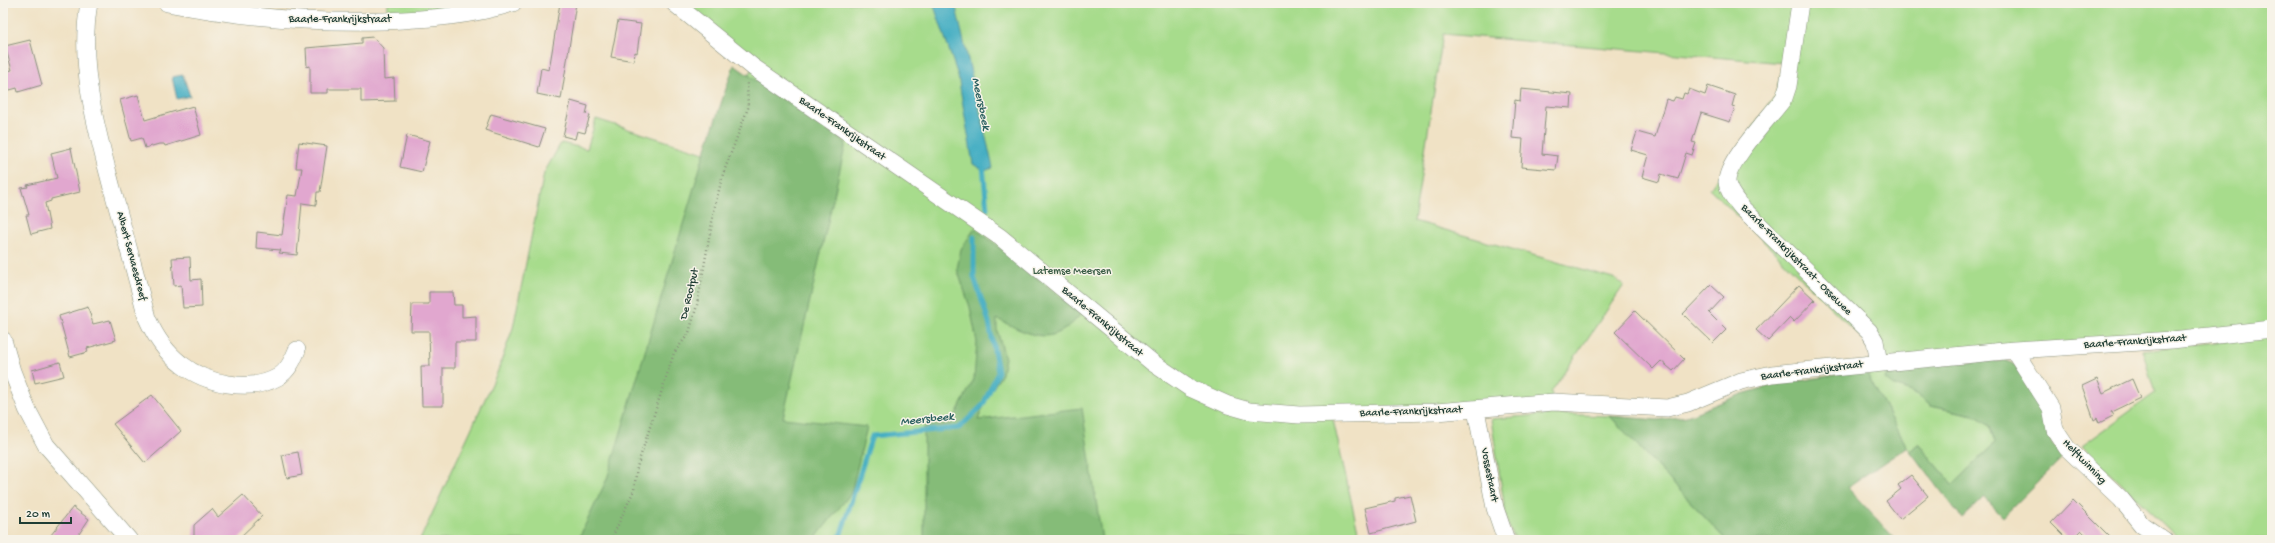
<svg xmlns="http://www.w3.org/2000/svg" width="2275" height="543" font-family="'Gochi Hand',sans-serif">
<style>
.green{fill:#a7dc8c;stroke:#638c60}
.forest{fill:#85bc78;stroke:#527c56}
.water{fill:#44aec3;stroke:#32767c}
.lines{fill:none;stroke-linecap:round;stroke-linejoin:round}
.stream{stroke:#44aec3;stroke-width:5}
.building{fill:#e1a7cf}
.minor-casing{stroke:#88907c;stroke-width:18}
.path{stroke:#88907c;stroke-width:2.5;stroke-dasharray:1 3;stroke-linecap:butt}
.minor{stroke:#fff;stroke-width:17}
.labels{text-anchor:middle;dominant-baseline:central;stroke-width:3;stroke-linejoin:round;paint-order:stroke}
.street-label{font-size:11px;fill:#1f3d34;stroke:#f7f3e8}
.park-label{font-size:11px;fill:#3a5d46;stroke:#f7f3e8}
.water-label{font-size:12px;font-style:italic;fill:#2a5f5f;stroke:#f7f3e8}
</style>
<rect width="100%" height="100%" fill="#f7f3e8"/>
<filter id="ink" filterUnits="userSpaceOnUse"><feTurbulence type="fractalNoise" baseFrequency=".025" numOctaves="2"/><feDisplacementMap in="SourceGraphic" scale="8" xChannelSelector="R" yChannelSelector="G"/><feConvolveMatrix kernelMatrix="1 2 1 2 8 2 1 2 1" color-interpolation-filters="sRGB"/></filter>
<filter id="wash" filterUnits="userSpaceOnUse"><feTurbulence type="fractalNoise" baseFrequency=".012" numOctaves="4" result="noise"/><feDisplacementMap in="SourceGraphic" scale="16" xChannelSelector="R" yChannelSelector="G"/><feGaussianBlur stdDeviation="0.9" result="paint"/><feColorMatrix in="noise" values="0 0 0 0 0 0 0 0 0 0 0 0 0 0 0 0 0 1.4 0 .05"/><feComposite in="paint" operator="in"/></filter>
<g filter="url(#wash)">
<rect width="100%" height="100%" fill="#f0e2c5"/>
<!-- green -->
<path class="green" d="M 388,3 L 513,3 L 387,21 Z
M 674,3 L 2272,3 L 2272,325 L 1878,359 L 1866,342 L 1710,189 L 1775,96 L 1784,63 L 1443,34 L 1414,221 L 1613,278 L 1624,285 L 1551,392 L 1554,402 L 1332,415 L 1360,540 L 420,540 L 497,373 L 513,328 L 544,173 L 561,143 L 587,149 L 596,119 L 704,153 L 753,67 Z
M 2272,336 L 2272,540 L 2180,540 L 2082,446 L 2155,393 L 2142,350 Z
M 1889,367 L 1892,385 L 1916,394 L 1931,406 L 1978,416 L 1990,426 L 1995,443 L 1953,484 L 1919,445 L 1910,451 L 1907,447 L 1865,370 Z
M 1551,414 L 1610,416 L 1726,540 L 1516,540 L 1507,523 L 1491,419 Z"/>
<!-- forest -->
<path class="forest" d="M 734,65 L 846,143 L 783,418 L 867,427 L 851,493 L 814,540 L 578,540 L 607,479 L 704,154 Z
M 975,228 L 1081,314 C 1076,320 1069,327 1062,331 C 1040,344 1017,328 997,319 L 997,330 L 1005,358 L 1002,374 L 989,394 L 978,420 L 1082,408 L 1102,540 L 924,540 L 924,427 L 951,424 L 974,379 L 977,342 L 970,307 L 957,269 L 961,249 Z
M 2005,360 L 2015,365 L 2041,404 L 2047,420 L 2049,438 L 2062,458 L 2003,517 L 1984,497 L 1962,518 L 1910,451 L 1918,444 L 1953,484 L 1995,443 L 1990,426 L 1978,416 L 1931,406 L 1916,394 L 1892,385 L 1885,379 L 1889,367 Z
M 1865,370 L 1907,447 L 1847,487 L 1896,540 L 1726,540 L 1610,416 L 1657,420 L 1687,416 L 1742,394 L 1774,385 Z"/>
<!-- water -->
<path class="water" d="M 933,3 L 955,3 L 993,168 L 984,171 L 973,164 L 958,76 Z
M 183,75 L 190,96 L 177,99 L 172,77 Z"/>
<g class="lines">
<!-- stream -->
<path class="stream" d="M 983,165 L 987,209
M 839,540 L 872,436 L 959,428 L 983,405 L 998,372 L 989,322 L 974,277 L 974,237"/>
</g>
<g id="blocks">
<!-- building -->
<path class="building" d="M 560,3 L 576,3 L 561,99 L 537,94 L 541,68 L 549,70 Z
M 618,21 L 641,24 L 637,53 L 635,52 L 634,61 L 611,57 Z
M 373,37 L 383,48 L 384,79 L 394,78 L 395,101 L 361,102 L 361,89 L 328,89 L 328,93 L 310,93 L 310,66 L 307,67 L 306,48 L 362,43 L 362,38 Z
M 30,40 L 42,85 L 18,92 L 17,88 L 3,92 L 3,72 L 12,70 L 5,46 Z
M 1708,86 L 1735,95 L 1732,106 L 1735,107 L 1730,122 L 1701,113 L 1692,142 L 1696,143 L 1692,155 L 1686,153 L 1678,179 L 1661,174 L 1659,182 L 1642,177 L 1648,155 L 1631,150 L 1637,132 L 1655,137 L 1666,99 L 1673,101 L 1675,97 L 1682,99 L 1684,93 L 1687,94 L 1689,89 L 1705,95 Z
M 1521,89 L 1572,94 L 1571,108 L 1546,106 L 1542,154 L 1558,156 L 1556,170 L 1521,167 L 1523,139 L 1512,138 L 1515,100 L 1520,101 Z
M 138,95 L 145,120 L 193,106 L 201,135 L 165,146 L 164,144 L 159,144 L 145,148 L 142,138 L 131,141 L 120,100 Z
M 571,101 L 588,106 L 586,114 L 590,115 L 585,133 L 577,131 L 575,139 L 563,136 Z
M 491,114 L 545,129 L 539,147 L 485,130 Z
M 407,135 L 430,141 L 422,172 L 400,167 Z
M 299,142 L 327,146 L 320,192 L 317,192 L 316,205 L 302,203 L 297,255 L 279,253 L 281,250 L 256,248 L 257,232 L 282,235 L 288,195 L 297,196 L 302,168 L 296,168 Z
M 71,148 L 80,192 L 51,199 L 51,201 L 45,203 L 50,229 L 31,234 L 26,215 L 29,215 L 21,188 L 28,187 L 27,185 L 57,178 L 51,153 Z
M 190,257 L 191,280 L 201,279 L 202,307 L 183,308 L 181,285 L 174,286 L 172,258 Z
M 1711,285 L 1724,297 L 1709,313 L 1726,330 L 1713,343 L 1683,314 Z
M 1799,285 L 1815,300 L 1794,322 L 1790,318 L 1768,341 L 1756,330 Z
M 429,292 L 453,292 L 454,305 L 462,305 L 462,317 L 476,316 L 476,342 L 455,342 L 455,368 L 443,368 L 443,406 L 422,406 L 421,366 L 430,366 L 429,331 L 411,331 L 412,304 L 429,304 Z
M 88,307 L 93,324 L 110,320 L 116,340 L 87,348 L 88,352 L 70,357 L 59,316 Z
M 1635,311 L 1684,359 L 1673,371 L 1661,361 L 1653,369 L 1615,332 Z
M 60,362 L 64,376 L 35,383 L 32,370 Z
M 2097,379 L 2103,393 L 2132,379 L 2140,398 L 2111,412 L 2113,416 L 2099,423 L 2097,418 L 2094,420 L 2082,386 Z
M 152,395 L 181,431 L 145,463 L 113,424 Z
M 298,452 L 302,475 L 287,478 L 282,455 Z
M 1911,475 L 1928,496 L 1900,519 L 1886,501 L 1901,489 L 1898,485 Z
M 243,495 L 262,516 L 237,540 L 210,540 L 208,537 L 194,537 L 194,525 L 212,509 L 218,517 Z
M 1410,495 L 1416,521 L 1371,533 L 1365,508 L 1395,501 L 1395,498 Z
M 2073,500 L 2113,540 L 2091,540 L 2081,530 L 2071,540 L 2068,540 L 2051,523 Z
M 73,507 L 89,519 L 75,540 L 47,540 Z"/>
</g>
</g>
<g filter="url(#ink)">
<use href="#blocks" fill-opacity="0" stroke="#88907c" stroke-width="1"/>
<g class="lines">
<!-- minor casing -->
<g class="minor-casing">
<path id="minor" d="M 89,3 C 78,66 96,127 112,188 C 124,232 136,275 147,318 C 155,336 165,352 181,364 C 206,384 250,393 278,377 C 288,371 293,360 297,350
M 167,3 C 239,17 311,23 384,21 C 428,19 471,16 513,3
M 674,3 L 753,67 L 1000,237 L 1153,363 L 1190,388 L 1228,405 L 1249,411 L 1299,415 L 1436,412 L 1554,402 L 1667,408 L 1688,403 L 1741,381 L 1772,374 L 2014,350 L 2172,340 L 2272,329
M 1800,3 L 1788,86 L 1784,98 C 1771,116 1726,162 1727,182 C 1728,192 1736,200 1742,208 L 1869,331 L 1875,341 L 1879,363
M 3,340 L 12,371 L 27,409 L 46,445 L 129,540
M 2014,350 L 2051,408 L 2055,430 L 2067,448 L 2121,499 L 2142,525 L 2164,540
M 1476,410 L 1495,508 L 1506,540"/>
</g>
<!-- path -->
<path class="path" d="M 611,540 L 634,490 L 637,467 L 674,353 L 689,333 L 697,305 L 715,206 L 723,174 L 748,108 L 747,83"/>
<!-- minor -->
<use href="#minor" class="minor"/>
</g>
</g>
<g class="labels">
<!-- street labels -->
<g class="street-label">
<text x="340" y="20">Baarle-Frankrijkstraat</text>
<text transform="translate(842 129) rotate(35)">Baarle-Frankrijkstraat</text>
<text transform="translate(131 256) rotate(75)">Albert Servaesdreef</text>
<text transform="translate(1796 260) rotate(45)">Baarle-Frankrijkstraat - Ossewee</text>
<text transform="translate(690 294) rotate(-77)">De Rootput</text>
<text transform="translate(1102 322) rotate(40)">Baarle-Frankrijkstraat</text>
<text transform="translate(2135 342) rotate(-4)">Baarle-Frankrijkstraat</text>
<text transform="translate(1812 371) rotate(-7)">Baarle-Frankrijkstraat</text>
<text transform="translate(1411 412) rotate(-2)">Baarle-Frankrijkstraat</text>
<text transform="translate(2084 462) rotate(46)">Helftwinning</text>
<text transform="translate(1489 475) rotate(79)">Vossestaart</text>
</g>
<!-- park labels -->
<g class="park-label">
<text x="1072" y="272">Latemse Meersen</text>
</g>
<!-- water labels -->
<g class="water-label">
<text transform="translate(980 104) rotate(78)">Meersbeek</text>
<text transform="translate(927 420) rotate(-6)">Meersbeek</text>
</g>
</g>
<!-- margin -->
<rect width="2275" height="543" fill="none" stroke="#f7f3e8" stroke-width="16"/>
<!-- scale -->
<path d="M20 517v6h51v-6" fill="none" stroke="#1f3d34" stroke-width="2"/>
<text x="26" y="517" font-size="12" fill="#1f3d34" stroke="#f7f3e8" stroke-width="3" paint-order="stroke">20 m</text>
</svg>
